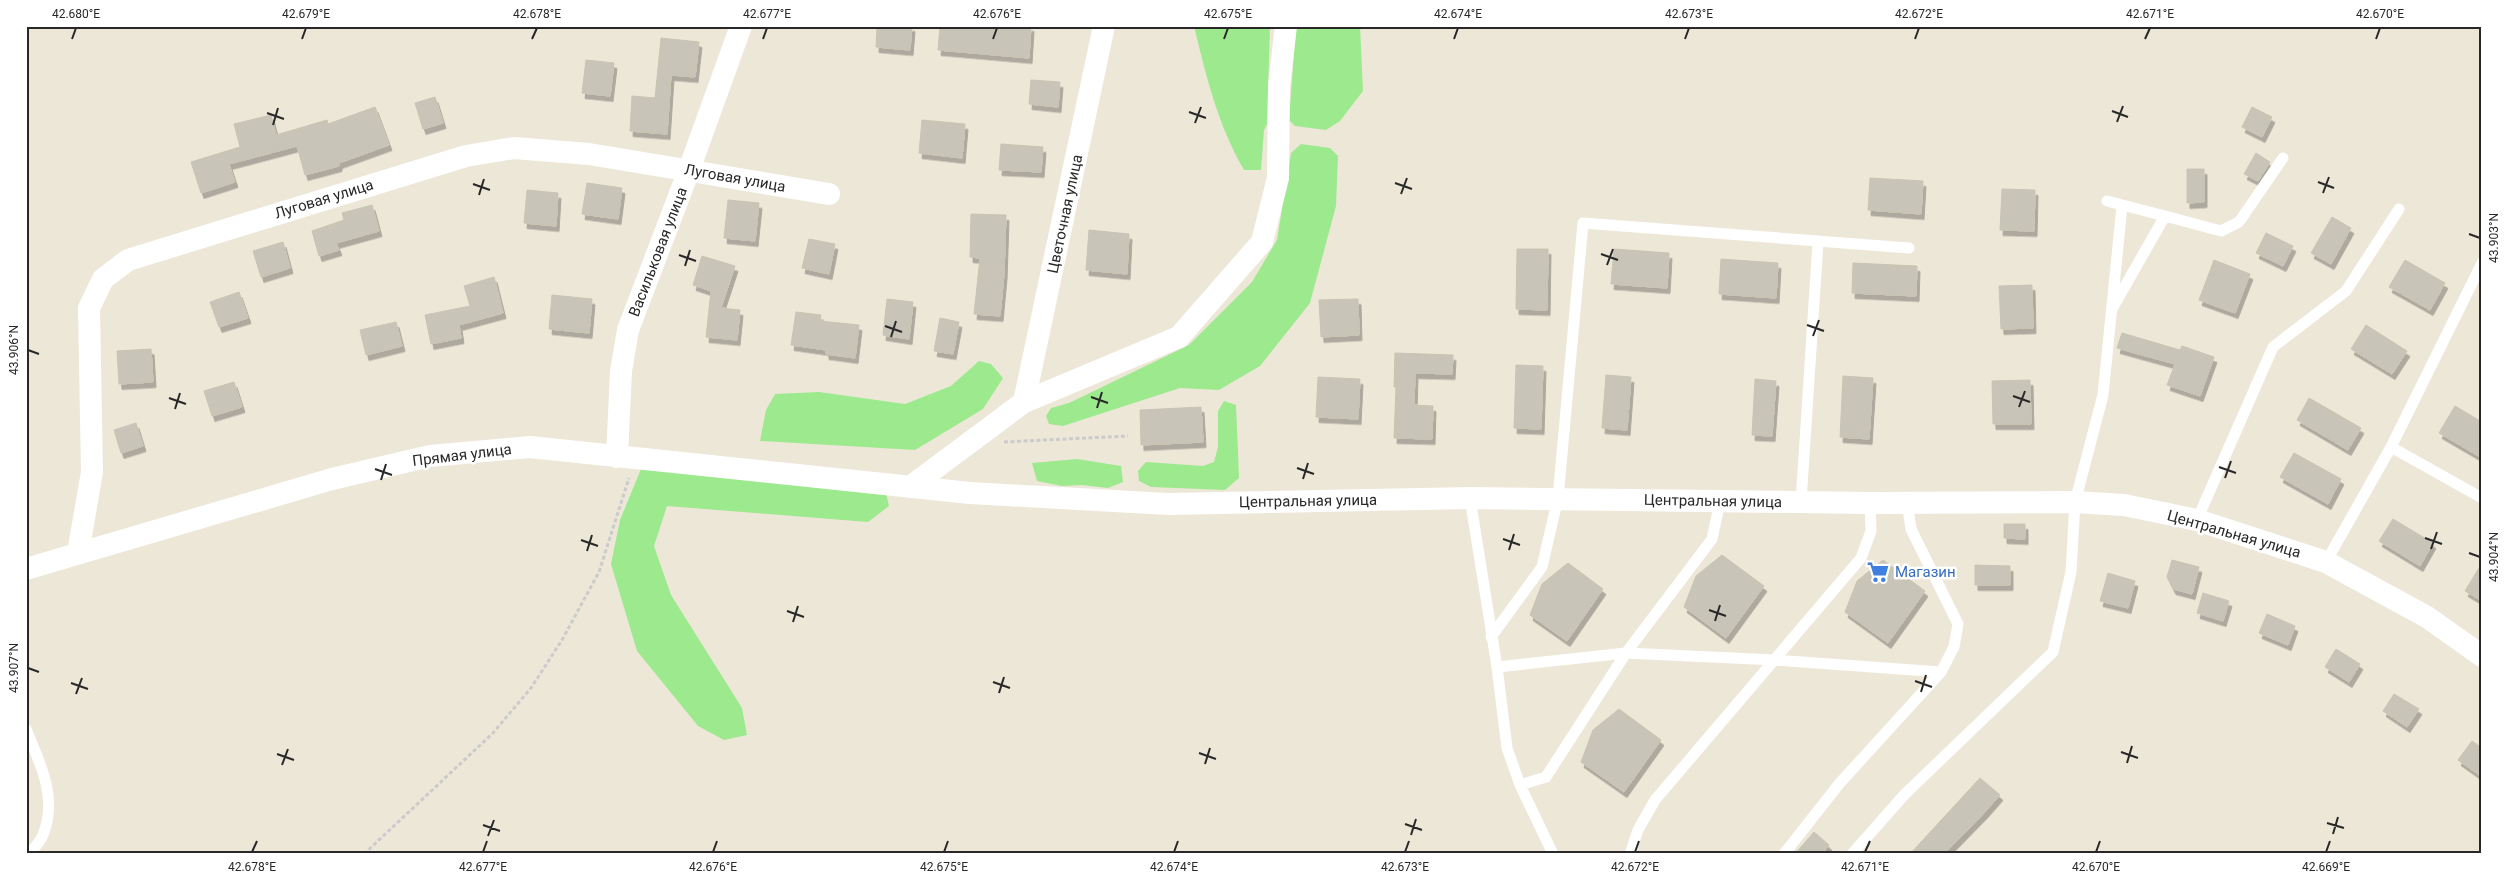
<svg xmlns="http://www.w3.org/2000/svg" width="2508" height="880" font-family="Roboto,sans-serif">
<style>
.green{fill:#9de98e}
.building{fill:#c8c4b8;stroke:#c8c4b2;filter:url(#shadow)}
.lines{fill:none;stroke-linecap:round;stroke-linejoin:round}
.path{stroke:#cbcbcb;stroke-width:3;stroke-dasharray:4 2.5;stroke-linecap:butt}
.lane{stroke:#fff;stroke-width:11}
.street{stroke:#fff;stroke-width:22}
.ticks{fill:none;stroke:#282828;stroke-width:2}
.labels{text-anchor:middle;dominant-baseline:central;stroke-width:5;stroke-linejoin:round;paint-order:stroke}
.street-label{font-size:15px;fill:#282828;stroke:#fff}
.shop-label{font-size:15px;fill:#366cbe;stroke:#fff;text-anchor:start}
.neatline{fill:none;stroke:#282828;stroke-width:2}
.ticks-label{font-size:12px;text-anchor:middle;fill:#282828}
</style>
<defs>
<filter id="shadow"><feDropShadow dx="3" dy="5.5" stdDeviation="0" flood-color="#0004"/></filter>
</defs>
<rect width="100%" height="100%" fill="#ede7d8"/>
<!-- green -->
<path class="green" d="M 1194,26 L 1270,26 L 1267,124 L 1264,130 L 1261,170 L 1244,170 C 1218,125 1206,76 1194,26 Z
M 1296,26 L 1360,26 L 1363,91 L 1340,121 L 1326,130 L 1295,126 L 1289,120 Z
M 1301,144 L 1330,148 L 1338,156 L 1336,206 L 1310,303 L 1260,366 L 1219,390 L 1180,388 L 1063,426 L 1049,424 L 1046,416 L 1051,408 L 1069,403 L 1189,345 L 1252,282 L 1277,240 L 1291,153 Z
M 979,361 L 991,364 L 1003,378 L 983,409 L 915,450 L 760,441 L 766,410 L 775,394 L 819,392 L 905,404 L 951,386 Z
M 1224,401 L 1236,405 L 1239,478 L 1225,490 L 1151,487 L 1139,481 L 1138,471 L 1146,462 L 1203,466 L 1214,462 L 1218,447 L 1218,411 Z
M 1077,459 L 1121,466 L 1123,482 L 1108,488 L 1082,485 L 1062,486 L 1037,481 L 1032,463 Z
M 641,469 L 885,488 L 889,506 L 868,522 L 667,506 L 654,546 L 671,595 L 742,708 L 747,735 L 724,740 L 698,726 L 637,651 L 611,564 L 620,520 Z"/>
<!-- building -->
<path class="building" d="M 877,26 L 912,26 L 910,50 L 876,47 Z
M 940,26 L 1031,26 L 1029,58 L 938,50 Z
M 661,38 L 699,42 L 695,77 L 671,75 L 667,134 L 630,131 L 632,96 L 655,98 Z
M 586,60 L 614,63 L 610,96 L 582,93 Z
M 1031,80 L 1060,82 L 1058,107 L 1029,104 Z
M 435,97 L 443,123 L 423,129 L 415,103 Z
M 375,107 L 389,145 L 339,163 L 339,166 L 305,175 L 297,146 L 229,164 L 235,182 L 201,193 L 191,162 L 240,147 L 234,124 L 271,115 L 276,135 L 327,120 L 328,124 Z
M 2252,107 L 2272,117 L 2262,137 L 2242,127 Z
M 922,120 L 965,124 L 962,158 L 919,153 Z
M 1001,144 L 1043,147 L 1041,172 L 999,170 Z
M 2256,153 L 2270,162 L 2258,181 L 2244,174 Z
M 2187,169 L 2204,169 L 2204,202 L 2187,203 Z
M 1870,178 L 1923,181 L 1921,214 L 1868,210 Z
M 587,183 L 622,188 L 618,219 L 582,214 Z
M 2002,189 L 2035,190 L 2034,231 L 2000,230 Z
M 527,190 L 558,193 L 556,226 L 524,223 Z
M 728,200 L 759,203 L 755,241 L 724,238 Z
M 372,205 L 379,231 L 336,243 L 339,250 L 319,256 L 312,231 L 344,220 L 342,213 Z
M 971,214 L 1006,215 L 1004,274 L 1000,316 L 974,314 L 980,258 L 970,257 Z
M 2332,217 L 2351,228 L 2331,264 L 2311,253 Z
M 1089,230 L 1129,234 L 1127,274 L 1086,270 Z
M 2266,233 L 2293,246 L 2283,266 L 2256,253 Z
M 809,239 L 835,244 L 829,274 L 802,268 Z
M 283,242 L 290,268 L 261,277 L 253,251 Z
M 1517,249 L 1548,249 L 1547,310 L 1516,309 Z
M 1614,249 L 1669,253 L 1667,288 L 1611,284 Z
M 702,256 L 735,266 L 721,308 L 740,310 L 737,340 L 706,337 L 711,291 L 693,285 Z
M 1721,259 L 1778,263 L 1776,298 L 1719,294 Z
M 2214,260 L 2250,274 L 2235,313 L 2199,300 Z
M 2405,260 L 2445,283 L 2430,310 L 2389,287 Z
M 1853,263 L 1917,266 L 1916,296 L 1852,293 Z
M 494,277 L 503,313 L 459,325 L 461,338 L 431,344 L 425,315 L 470,306 L 464,286 Z
M 2032,285 L 2033,328 L 2001,329 L 1999,286 Z
M 239,292 L 248,318 L 219,327 L 210,302 Z
M 552,295 L 592,299 L 589,333 L 549,329 Z
M 887,299 L 913,302 L 909,339 L 883,335 Z
M 1358,299 L 1359,335 L 1321,337 L 1319,300 Z
M 796,312 L 821,315 L 820,321 L 859,325 L 855,358 L 826,354 L 826,350 L 791,345 Z
M 940,318 L 959,322 L 953,354 L 934,351 Z
M 396,322 L 402,346 L 366,355 L 360,330 Z
M 2366,325 L 2407,351 L 2392,374 L 2351,349 Z
M 2122,333 L 2180,350 L 2182,346 L 2214,357 L 2200,396 L 2167,385 L 2175,364 L 2117,348 Z
M 151,349 L 153,382 L 119,384 L 117,351 Z
M 1395,353 L 1453,355 L 1452,374 L 1415,373 L 1414,405 L 1433,406 L 1432,439 L 1394,438 L 1396,387 L 1394,387 Z
M 1516,365 L 1543,366 L 1541,429 L 1514,428 Z
M 1606,375 L 1631,377 L 1627,430 L 1602,428 Z
M 1843,376 L 1873,378 L 1869,439 L 1840,437 Z
M 1318,377 L 1360,379 L 1358,419 L 1316,417 Z
M 1755,379 L 1776,381 L 1772,436 L 1752,435 Z
M 2030,380 L 2031,424 L 1993,424 L 1992,381 Z
M 234,382 L 242,407 L 212,416 L 204,391 Z
M 2309,398 L 2361,428 L 2348,450 L 2297,420 Z
M 2455,406 L 2482,422 L 2482,458 L 2439,433 Z
M 1201,407 L 1203,442 L 1141,445 L 1140,410 Z
M 136,423 L 143,446 L 121,453 L 114,430 Z
M 2294,453 L 2341,479 L 2328,504 L 2280,477 Z
M 2393,519 L 2433,543 L 2420,566 L 2379,541 Z
M 2004,524 L 2025,524 L 2025,539 L 2004,538 Z
M 1722,555 L 1764,586 L 1726,638 L 1684,607 L 1696,576 Z
M 1883,560 L 1925,591 L 1888,643 L 1845,612 L 1857,581 Z
M 2172,560 L 2199,567 L 2192,594 L 2173,589 L 2167,577 Z
M 1568,563 L 1603,589 L 1567,641 L 1530,615 L 1542,584 Z
M 2482,563 L 2482,601 L 2465,591 Z
M 1975,565 L 2010,566 L 2010,585 L 1975,585 Z
M 2108,573 L 2135,581 L 2128,608 L 2100,601 Z
M 2203,593 L 2229,601 L 2223,621 L 2197,613 Z
M 2267,614 L 2295,626 L 2288,645 L 2259,633 Z
M 2336,649 L 2360,664 L 2349,682 L 2325,667 Z
M 2394,694 L 2419,709 L 2407,727 L 2383,711 Z
M 1619,709 L 1661,740 L 1624,792 L 1581,762 L 1593,730 Z
M 2472,741 L 2482,748 L 2482,777 L 2458,760 Z
M 1980,778 L 2000,795 L 1985,812 L 1944,854 L 1910,854 Z
M 1814,832 L 1829,845 L 1822,854 L 1795,854 Z"/>
<g class="lines">
<!-- path -->
<path class="path" d="M 1004,442 L 1128,436
M 364,854 L 493,733 L 531,688 L 562,640 L 599,572 L 629,478"/>
<!-- lane -->
<path class="lane" d="M 2107,201 L 2165,216
M 2112,309 L 2165,216 L 2221,231 L 2239,222 L 2283,158
M 2391,447 L 2482,498
M 1470,498 L 1497,667 L 1507,748 L 1520,785 L 1553,854
M 1801,502 L 1818,242
M 2197,520 L 2273,347 L 2346,291 L 2399,209
M 2326,562 L 2391,447 L 2482,263
M 1491,637 L 1542,567 L 1558,498 L 1583,223 L 1909,248
M 1497,667 L 1626,653 L 1775,660 L 1941,672
M 26,729 C 40,763 58,798 43,835 C 41,841 34,848 29,854
M 1520,785 L 1546,777 L 1626,653 L 1712,539 L 1720,502
M 1630,854 L 1638,830 L 1655,800 L 1861,558 L 1871,531 L 1870,503
M 1784,854 L 1839,784 L 1941,672 L 1954,647 L 1958,624 L 1911,529 L 1907,502
M 1852,854 L 1905,794 L 2053,652 L 2071,572 L 2075,502 L 2103,395 L 2122,206"/>
<!-- street -->
<path class="street" d="M 1024,402 L 1104,26
M 617,457 L 621,371 L 628,330 L 689,170 L 741,26
M 910,487 L 1024,402 L 1179,337 L 1262,242 L 1278,178 L 1279,86 L 1286,26
M 78,553 L 92,472 L 89,308 L 103,279 L 128,260 L 466,156 L 514,148 L 589,154 L 829,194
M 26,569 L 332,479 L 430,456 L 530,447 L 970,493 L 1168,504 L 1470,498 L 1870,503 L 2075,502 L 2124,505 L 2197,520 L 2326,562 L 2427,617 L 2482,656"/>
</g>
<!-- ticks -->
<path class="ticks" d="M 72,39 L 76,28M 302,39 L 306,28M 532,39 L 537,28M 763,39 L 767,28M 993,39 L 997,28M 1224,39 L 1228,28M 1454,39 L 1458,28M 1685,39 L 1689,28M 1915,39 L 1919,28M 2145,39 L 2150,28M 2376,39 L 2380,28M 2112,111 L 2128,117M 1189,112 L 1206,118M 267,113 L 284,119M 2117,122 L 2123,106M 1195,123 L 1201,107M 273,125 L 278,108M 2318,182 L 2334,188M 1395,183 L 1412,189M 473,184 L 490,190M 2323,193 L 2329,177M 1401,194 L 1407,178M 479,195 L 484,179M 2469,234 L 2480,238M 1601,254 L 1618,260M 679,255 L 696,261M 1607,265 L 1613,249M 685,266 L 690,250M 1807,325 L 1824,331M 885,326 L 902,332M 1813,336 L 1819,320M 891,337 L 896,321M 28,350 L 39,354M 2013,396 L 2030,402M 1091,397 L 1108,403M 169,398 L 186,404M 2019,407 L 2025,391M 1097,408 L 1102,392M 175,409 L 180,393M 2219,467 L 2236,473M 1297,468 L 1314,474M 375,469 L 392,475M 2225,478 L 2231,461M 1303,479 L 1308,463M 381,480 L 386,464M 2425,538 L 2442,544M 1503,539 L 1520,545M 581,540 L 598,546M 2431,549 L 2437,532M 1509,550 L 1514,534M 587,551 L 592,535M 2469,553 L 2480,557M 1709,610 L 1726,616M 787,611 L 804,617M 1715,621 L 1720,605M 793,622 L 798,606M 28,668 L 39,672M 1915,681 L 1932,687M 993,682 L 1010,688M 71,683 L 88,689M 1921,692 L 1926,675M 999,693 L 1004,677M 76,694 L 82,678M 2121,752 L 2138,758M 1199,753 L 1216,759M 277,754 L 294,760M 2127,763 L 2132,746M 1205,764 L 1210,748M 282,765 L 288,749M 2327,823 L 2344,828M 1405,824 L 1422,830M 483,825 L 500,831M 2333,834 L 2338,817M 1411,835 L 1416,819M 488,836 L 494,820M 252,852 L 257,841M 483,852 L 487,841M 713,852 L 717,841M 944,852 L 948,841M 1174,852 L 1178,841M 1405,852 L 1409,841M 1635,852 L 1639,841M 1865,852 L 1870,841M 2096,852 L 2100,841M 2326,852 L 2330,841"/>
<!-- icons -->
<defs>
<g id="supermarket-bare" transform="scale(1.725)"><path d="M-6-5.5h2.5l.6 2H6L4.5 2H-2.5L-4.4-4H-6ZM-1.5 3.2a1.3 1.3 0 1 0 .1 0ZM3 3.2a1.3 1.3 0 1 0 .1 0Z" fill="#3f7fe0" stroke="#fff" stroke-width="2.5" paint-order="stroke"/></g>
</defs>
<g fill-rule="evenodd">
<use href="#supermarket-bare" x="1878" y="572"/>
</g>
<g class="labels">
<!-- street labels -->
<g class="street-label">
<text transform="translate(735 178) rotate(10)">Луговая улица</text>
<text transform="translate(324 199) rotate(-17)">Луговая улица</text>
<text transform="translate(1065 214) rotate(-78)">Цветочная улица</text>
<text transform="translate(658 252) rotate(-69)">Васильковая улица</text>
<text transform="translate(462 455) rotate(-7)">Прямая улица</text>
<text transform="translate(1308 501) rotate(-1)">Центральная улица</text>
<text transform="translate(1713 501) rotate(1)">Центральная улица</text>
<text transform="translate(2234 534) rotate(16)">Центральная улица</text>
</g>
<!-- shop labels -->
<g class="shop-label">
<text x="1895" y="572">Магазин</text>
</g>
</g>
<!-- border -->
<rect width="2508" height="880" fill="none" stroke="#ffffff" stroke-width="55"/>
<rect x="28" y="28" width="2452" height="824" class="neatline"/>
<g class="ticks-label">
<text x="76" y="18">42.680°E</text>
<text x="306" y="18">42.679°E</text>
<text x="537" y="18">42.678°E</text>
<text x="767" y="18">42.677°E</text>
<text x="997" y="18">42.676°E</text>
<text x="1228" y="18">42.675°E</text>
<text x="1458" y="18">42.674°E</text>
<text x="1689" y="18">42.673°E</text>
<text x="1919" y="18">42.672°E</text>
<text x="2150" y="18">42.671°E</text>
<text x="2380" y="18">42.670°E</text>
<text transform="translate(2494 238) rotate(-90)" y="4">43.903°N</text>
<text transform="translate(14 350) rotate(-90)" y="4">43.906°N</text>
<text transform="translate(2494 557) rotate(-90)" y="4">43.904°N</text>
<text transform="translate(14 668) rotate(-90)" y="4">43.907°N</text>
<text x="252" y="871">42.678°E</text>
<text x="483" y="871">42.677°E</text>
<text x="713" y="871">42.676°E</text>
<text x="944" y="871">42.675°E</text>
<text x="1174" y="871">42.674°E</text>
<text x="1405" y="871">42.673°E</text>
<text x="1635" y="871">42.672°E</text>
<text x="1865" y="871">42.671°E</text>
<text x="2096" y="871">42.670°E</text>
<text x="2326" y="871">42.669°E</text>
</g>
</svg>
